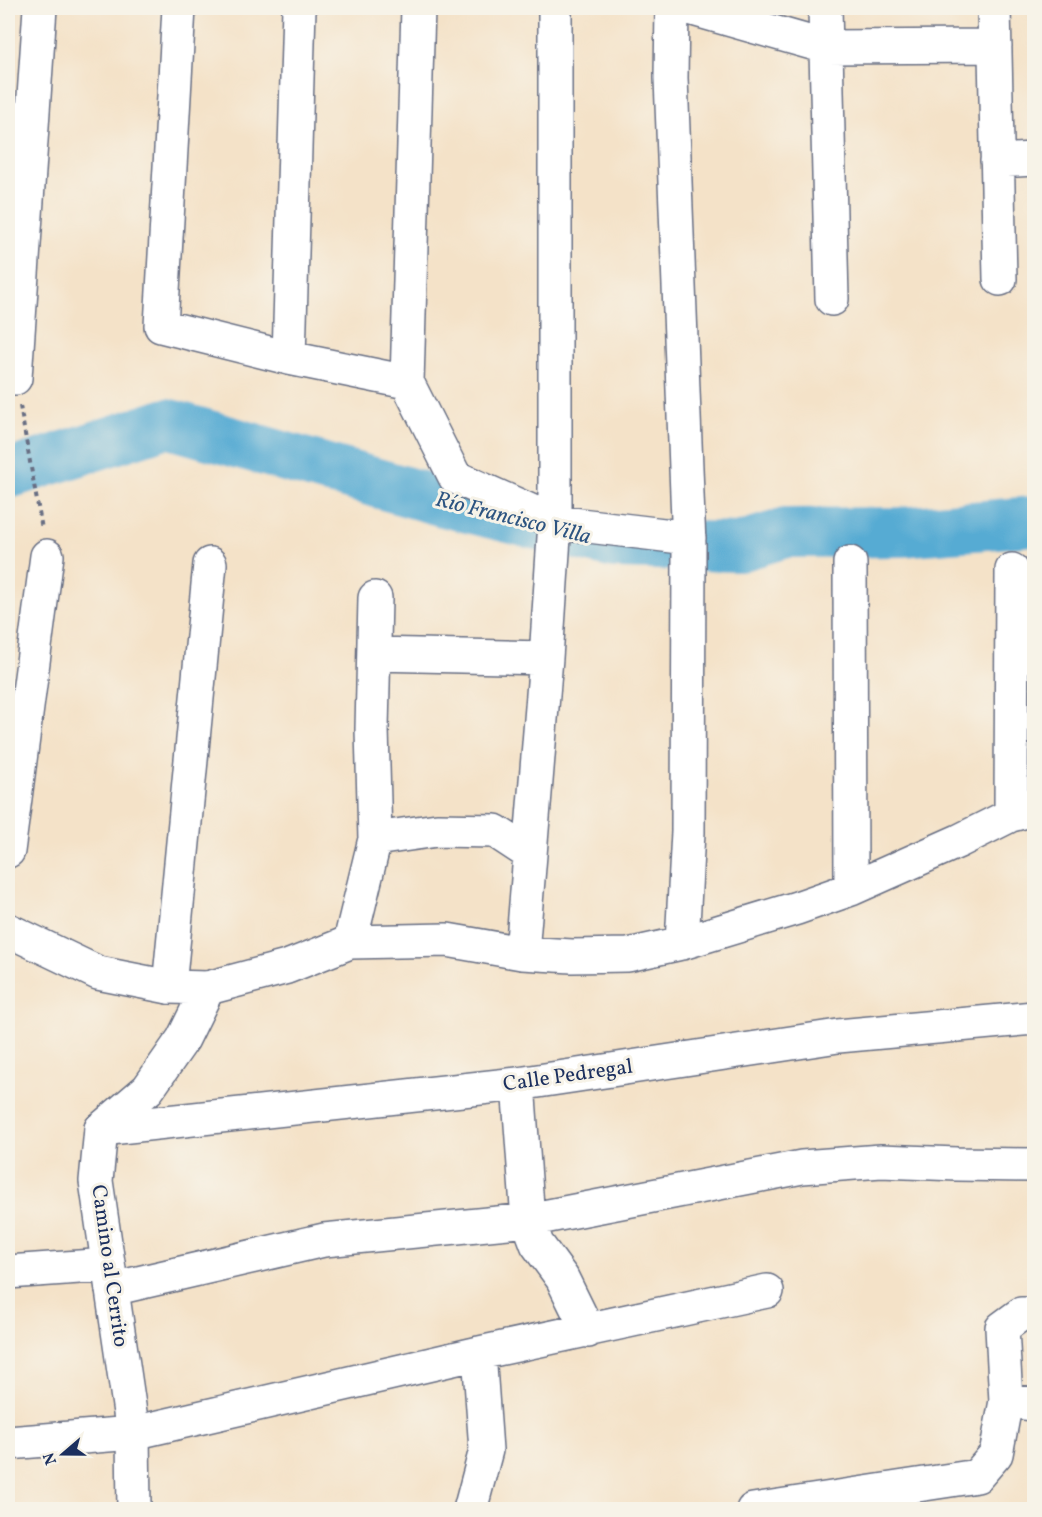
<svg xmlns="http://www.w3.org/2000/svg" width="1042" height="1517" font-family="Vollkorn,serif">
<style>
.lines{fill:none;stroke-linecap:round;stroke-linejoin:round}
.river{stroke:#57abd3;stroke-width:50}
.minor-casing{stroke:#676e83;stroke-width:36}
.major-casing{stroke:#676e83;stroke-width:36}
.path{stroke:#676e83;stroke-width:4;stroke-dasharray:4.5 4.5;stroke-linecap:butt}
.minor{stroke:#fff;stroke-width:33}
.major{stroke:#fff;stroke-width:33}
.labels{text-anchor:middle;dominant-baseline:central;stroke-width:6;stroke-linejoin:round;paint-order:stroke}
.street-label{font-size:21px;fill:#1b2f5e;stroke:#f7f3e8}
.water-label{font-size:22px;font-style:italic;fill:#2d5481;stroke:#f7f3e8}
</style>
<rect width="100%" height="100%" fill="#f7f3e8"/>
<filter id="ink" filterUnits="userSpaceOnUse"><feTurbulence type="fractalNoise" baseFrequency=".0167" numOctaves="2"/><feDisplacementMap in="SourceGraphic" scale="12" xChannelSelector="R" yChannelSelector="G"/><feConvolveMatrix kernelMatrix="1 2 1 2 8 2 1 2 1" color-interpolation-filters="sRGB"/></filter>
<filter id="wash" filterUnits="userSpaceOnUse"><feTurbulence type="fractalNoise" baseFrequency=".008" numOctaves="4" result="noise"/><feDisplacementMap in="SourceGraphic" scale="24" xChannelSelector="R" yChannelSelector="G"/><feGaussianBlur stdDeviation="1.35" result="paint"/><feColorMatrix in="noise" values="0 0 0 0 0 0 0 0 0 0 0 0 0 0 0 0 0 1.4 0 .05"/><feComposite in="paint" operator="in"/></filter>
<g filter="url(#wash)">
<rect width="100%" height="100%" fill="#f4e2c8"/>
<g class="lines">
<!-- river -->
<path class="river" d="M 8,474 L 167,423 L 443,502 L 614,544 L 739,547 L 785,533 L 901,532 L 1034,521"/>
</g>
</g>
<g filter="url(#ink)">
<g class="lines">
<!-- minor casing -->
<g class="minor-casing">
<path id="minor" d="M 179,8 L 161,326 L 289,358 L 407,382 L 455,477 L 555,522 L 689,538
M 672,8 L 671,78 L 689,546 L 688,832 L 682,943
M 689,8 L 826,47 L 995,46
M 825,8 L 832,299
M 994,8 L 1000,279
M 997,161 L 1034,159
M 289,358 L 299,8
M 15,378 L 40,8
M 407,382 L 418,8
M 850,563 L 851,889
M 374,654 L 546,658
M 1011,815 L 1012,570
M 375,839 L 437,830 L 495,831 L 530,854
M 8,851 L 47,556
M 350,942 L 375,839 L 372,729 L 375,598
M 522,953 L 546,658 L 555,522 L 555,8
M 169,987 L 210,564
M 208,988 L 287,967 L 350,942 L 447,940 L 522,953 L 572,956 L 628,955 L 682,943 L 797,908 L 851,889 L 959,841 L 1011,815 L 1034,809
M 518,1084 L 528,1220 L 537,1244 L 562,1278 L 588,1331
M 101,1129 L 518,1084 L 838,1036 L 1034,1018
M 8,1272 L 108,1265
M 112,1289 L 324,1240 L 528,1220 L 802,1167 L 881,1161 L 957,1164 L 1034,1165
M 1006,1401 L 1002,1328 L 1021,1314 L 1034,1314
M 8,1443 L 133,1433 L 479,1353 L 767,1291
M 470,1510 L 486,1450 L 479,1353
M 753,1510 L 977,1476 L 996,1454 L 1006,1401 L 1034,1404"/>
</g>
<!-- major casing -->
<g class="major-casing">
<path id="major" d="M 8,930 L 98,973 L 169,987 L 208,988 L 183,1039 L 148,1089 L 101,1129 L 96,1181 L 133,1433 L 134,1510"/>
</g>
<!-- path -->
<path class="path" d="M 20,406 L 42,529"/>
<!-- minor -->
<use href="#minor" class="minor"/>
<!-- major -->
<use href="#major" class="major"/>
</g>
</g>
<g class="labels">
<!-- street labels -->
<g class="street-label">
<text transform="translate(568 1076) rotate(-8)">Calle Pedregal</text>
<text transform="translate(109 1266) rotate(82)">Camino al Cerrito</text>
</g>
<!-- water labels -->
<g class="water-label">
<text transform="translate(513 519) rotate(14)">Río Francisco Villa</text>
</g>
</g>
<!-- margin -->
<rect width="1042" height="1517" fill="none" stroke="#f7f3e8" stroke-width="30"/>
<!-- north arrow -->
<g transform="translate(63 1454) rotate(250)" stroke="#f7f3e8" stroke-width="4.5" paint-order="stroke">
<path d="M0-4.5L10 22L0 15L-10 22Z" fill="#1b2f5e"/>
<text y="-9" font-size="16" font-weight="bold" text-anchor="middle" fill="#1b2f5e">N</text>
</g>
</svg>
